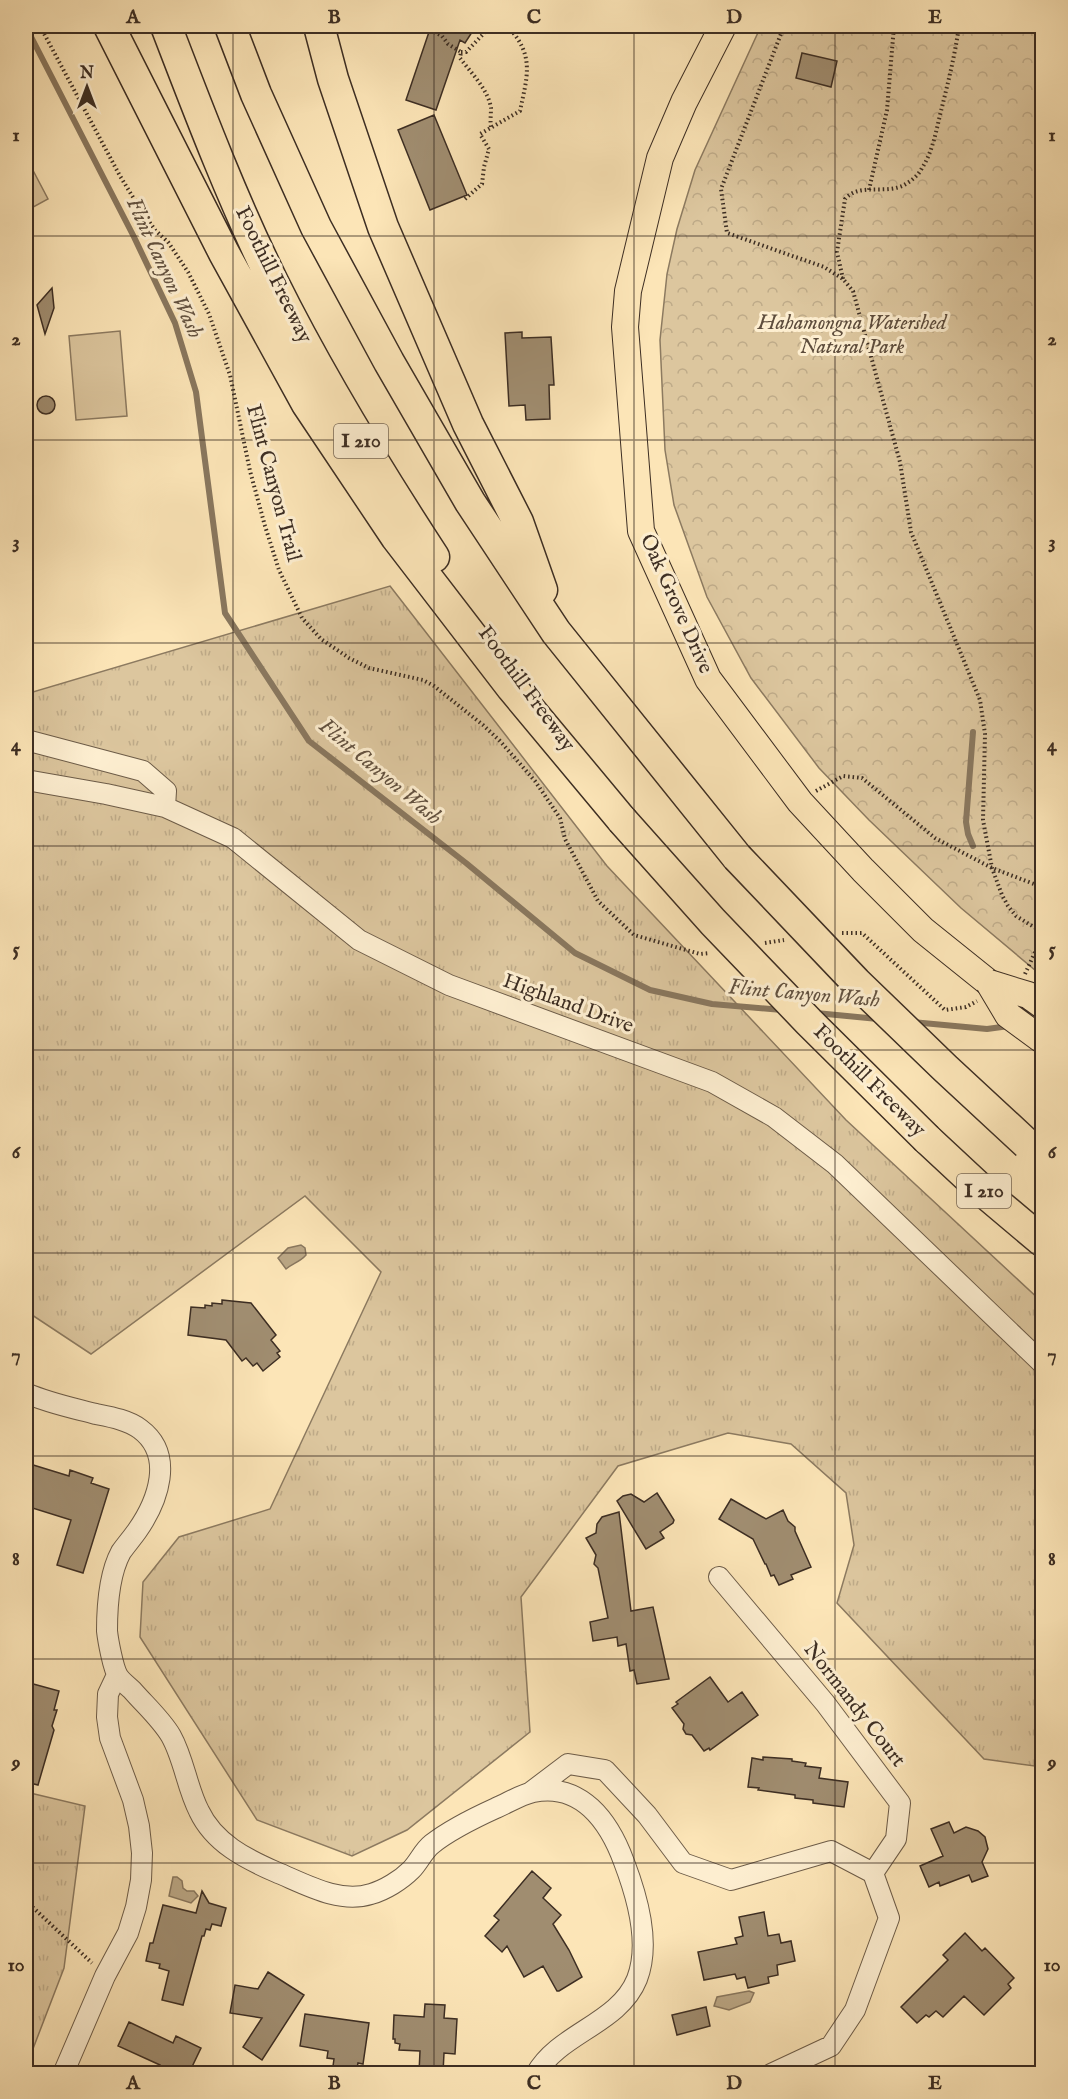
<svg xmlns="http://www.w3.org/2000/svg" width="1068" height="2099" font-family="'IM FELL English',serif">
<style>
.grass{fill:url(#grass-tufts);stroke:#8c7a60;stroke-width:1.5}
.forest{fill:url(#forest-crowns);stroke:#8c7a60;stroke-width:1.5}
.pitch{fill:#dcc69e;stroke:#8c7a60;stroke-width:1.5}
.water{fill:#bba785;stroke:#89775e;stroke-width:1.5}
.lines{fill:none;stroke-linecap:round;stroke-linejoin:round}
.stream{stroke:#89775e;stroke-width:6}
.building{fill:#a08d70;stroke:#3d2e23;stroke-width:1.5}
.minor-casing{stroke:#6d5c48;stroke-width:22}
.major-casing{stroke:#3d2e23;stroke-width:28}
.highway-casing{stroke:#3d2e23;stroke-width:33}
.path{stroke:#3d2e23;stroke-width:4;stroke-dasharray:1.5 3;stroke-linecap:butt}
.minor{stroke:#fdeed0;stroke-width:20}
.major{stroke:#fce5b7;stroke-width:26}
.highway{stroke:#fce5b7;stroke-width:30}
.major-bridge-casing{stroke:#3d2e23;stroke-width:28;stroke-linecap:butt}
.highway-bridge-casing{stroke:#3d2e23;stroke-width:33;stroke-linecap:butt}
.major-bridge{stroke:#fce5b7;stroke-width:26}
.highway-bridge{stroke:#fce5b7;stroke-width:30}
.grid{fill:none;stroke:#3d2e23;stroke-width:1.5;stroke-opacity:0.55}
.labels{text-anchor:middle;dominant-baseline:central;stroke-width:6;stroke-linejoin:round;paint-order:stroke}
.shield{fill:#fdeed0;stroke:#776857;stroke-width:1.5}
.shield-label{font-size:20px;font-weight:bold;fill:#3d2e23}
.street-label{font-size:21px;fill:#3d2e23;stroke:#fdeed0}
.park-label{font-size:21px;font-style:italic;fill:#5d4c3c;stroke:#fdeed0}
.water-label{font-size:22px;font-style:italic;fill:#635240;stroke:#fdeed0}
.neatline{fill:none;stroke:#3d2e23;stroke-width:2}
.grid-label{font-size:20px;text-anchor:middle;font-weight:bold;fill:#3d2e23}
</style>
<defs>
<pattern id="grass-tufts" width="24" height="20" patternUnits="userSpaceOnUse" patternTransform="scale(1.5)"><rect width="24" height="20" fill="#dcc69e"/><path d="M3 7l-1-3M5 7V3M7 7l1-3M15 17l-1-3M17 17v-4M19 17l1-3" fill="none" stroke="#beaa88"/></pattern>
<pattern id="forest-crowns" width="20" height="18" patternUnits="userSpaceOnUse" patternTransform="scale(1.5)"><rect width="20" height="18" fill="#dcc69e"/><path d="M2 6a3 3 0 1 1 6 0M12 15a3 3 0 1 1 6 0" fill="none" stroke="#beaa88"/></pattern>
</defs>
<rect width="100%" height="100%" fill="#fce5b7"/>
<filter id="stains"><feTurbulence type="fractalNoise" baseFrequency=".00333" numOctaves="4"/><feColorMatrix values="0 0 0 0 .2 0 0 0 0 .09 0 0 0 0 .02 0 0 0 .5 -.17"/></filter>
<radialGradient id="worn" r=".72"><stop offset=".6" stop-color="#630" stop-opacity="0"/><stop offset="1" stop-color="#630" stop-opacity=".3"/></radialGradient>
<!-- grass -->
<path class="grass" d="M 390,586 L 607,866 L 846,1120 L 1042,1302 L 1042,1767 L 984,1759 L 837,1603 L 854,1545 L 846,1493 L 791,1444 L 728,1433 L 618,1466 L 521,1597 L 530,1732 L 407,1830 L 352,1856 L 257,1820 L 140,1637 L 143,1582 L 179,1537 L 270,1509 L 381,1272 L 305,1196 L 91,1354 L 26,1311 L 26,694 Z
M 26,1792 L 85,1806 L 64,1968 L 26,2067 Z"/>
<!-- forest -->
<path class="forest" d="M 761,26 L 1042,26 L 1042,976 L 961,908 L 869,820 L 819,768 L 751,678 L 707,597 L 674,505 L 665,450 L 660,340 L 667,274 L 677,229 L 695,170 Z"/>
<!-- pitch -->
<path class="pitch" d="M 26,157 L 48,199 L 26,211 Z
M 120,331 L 127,416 L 76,420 L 69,336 Z"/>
<!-- water -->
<path class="water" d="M 301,1245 L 305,1248 L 306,1255 C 300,1262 293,1263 286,1269 L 278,1258 L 288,1248 Z
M 173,1877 L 177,1877 L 182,1881 L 183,1888 L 187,1891 L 194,1891 L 198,1896 L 191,1903 L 169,1896 Z
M 749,1991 L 754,1993 L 750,2002 L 729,2010 L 714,2006 L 717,1997 Z"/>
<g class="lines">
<!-- stream -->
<path class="stream" d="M 26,27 L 134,237 L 175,323 L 196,392 L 225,613 L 309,741 L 466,863 L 575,953 L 650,990 L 712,1004 L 782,1010
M 973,732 L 966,822 L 968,834 L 973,846
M 816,1013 L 878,1019
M 912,1022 L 987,1029 L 1009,1026
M 1031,1023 L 1042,1021"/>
</g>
<!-- building -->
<path class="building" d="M 431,26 L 476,26 L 465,43 L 460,40 L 436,110 L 406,100 Z
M 802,53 L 837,61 L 831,87 L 796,78 Z
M 434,115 L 467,195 L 430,210 L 398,130 Z
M 52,288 L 54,308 L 45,334 L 37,305 Z
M 522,332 L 522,338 L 551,337 L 554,385 L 549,385 L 550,419 L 526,420 L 525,405 L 509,406 L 505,333 Z
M37 405a9 9 0 1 1 18 0a9 9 0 1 1-18 0Z
M 222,1300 L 251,1303 L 276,1335 L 271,1340 L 280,1351 L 277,1353 L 280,1357 L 263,1371 L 257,1363 L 253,1366 L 246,1358 L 242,1361 L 226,1340 L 188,1335 L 191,1307 L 205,1308 L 205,1305 L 212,1306 L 212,1303 L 222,1304 Z
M 30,1464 L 69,1476 L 70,1470 L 93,1478 L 91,1483 L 109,1489 L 83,1573 L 57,1565 L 71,1520 L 26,1506 L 26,1478 Z
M 657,1493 L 674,1520 L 673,1523 L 660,1532 L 664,1538 L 646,1549 L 617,1501 L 623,1496 L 631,1494 L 644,1502 Z
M 731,1499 L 766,1519 L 783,1510 L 788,1521 L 795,1527 L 795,1531 L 811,1567 L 791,1575 L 793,1579 L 779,1585 L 774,1575 L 771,1576 L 766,1564 L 765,1564 L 753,1539 L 719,1519 Z
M 619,1512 L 631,1611 L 653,1607 L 669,1679 L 637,1684 L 634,1670 L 630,1671 L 626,1644 L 618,1646 L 617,1637 L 593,1641 L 590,1622 L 608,1618 L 598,1568 L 594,1564 L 596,1555 L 586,1538 L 596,1533 L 597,1524 L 602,1517 Z
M 710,1677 L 728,1702 L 742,1692 L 758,1715 L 710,1750 L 709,1748 L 704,1751 L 692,1735 L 686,1734 L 683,1729 L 684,1724 L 672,1708 L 678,1704 L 676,1702 Z
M 26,1682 L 59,1691 L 54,1710 L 57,1710 L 52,1726 L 54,1730 L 38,1785 L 26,1782 Z
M 763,1757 L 792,1759 L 792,1761 L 806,1763 L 805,1766 L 821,1768 L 819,1778 L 848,1782 L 844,1807 L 813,1803 L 813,1800 L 795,1798 L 795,1795 L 758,1790 L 759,1788 L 748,1787 L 752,1758 L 763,1760 Z
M 949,1822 L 954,1833 L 966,1827 L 978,1831 L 985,1837 L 988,1849 L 982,1862 L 988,1876 L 972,1882 L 969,1875 L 940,1886 L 939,1882 L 929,1887 L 920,1866 L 943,1856 L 931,1829 Z
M 532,1871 L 551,1888 L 543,1898 L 561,1915 L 553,1924 L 569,1950 L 582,1977 L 559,1991 L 557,1991 L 543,1966 L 524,1977 L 507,1946 L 502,1952 L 485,1936 L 499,1920 L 494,1916 Z
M 202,1891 L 209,1903 L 226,1908 L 221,1926 L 212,1924 L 210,1930 L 206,1929 L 204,1936 L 202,1936 L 183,2005 L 162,2000 L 169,1971 L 159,1968 L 160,1964 L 146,1961 L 150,1943 L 153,1943 L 163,1905 L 196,1913 Z
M 764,1912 L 768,1936 L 779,1934 L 781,1943 L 791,1941 L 795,1961 L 777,1965 L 778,1975 L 768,1977 L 769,1983 L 748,1988 L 745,1977 L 737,1979 L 735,1974 L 704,1980 L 698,1952 L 737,1944 L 735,1938 L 743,1936 L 739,1917 Z
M 965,1933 L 982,1951 L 985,1948 L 1014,1978 L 1008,1984 L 1011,1988 L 984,2015 L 964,1996 L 943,2017 L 936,2011 L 929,2017 L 926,2015 L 917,2023 L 901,2007 L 948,1960 L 943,1955 Z
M 268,1972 L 304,1995 L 262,2060 L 243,2047 L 262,2018 L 230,2013 L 235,1985 L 258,1989 Z
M 425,2004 L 445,2005 L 444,2018 L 457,2019 L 455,2054 L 444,2053 L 443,2073 L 419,2073 L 420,2051 L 399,2050 L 400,2044 L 395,2043 L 395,2039 L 393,2039 L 394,2015 L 424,2017 Z
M 706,2007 L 710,2026 L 677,2035 L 672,2015 Z
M 305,2014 L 369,2023 L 363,2064 L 358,2063 L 356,2073 L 332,2073 L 334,2059 L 327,2058 L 328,2051 L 300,2046 Z
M 129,2022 L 173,2043 L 176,2036 L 201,2048 L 189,2073 L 157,2073 L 160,2065 L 118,2046 Z"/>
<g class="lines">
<!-- minor casing -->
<g class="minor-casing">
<path id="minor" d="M 26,740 L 143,771 L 166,791 L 165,807
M 26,780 L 106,794 L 165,807 L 233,838 L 359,940 L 449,985 L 712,1082 L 774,1117 L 835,1164 L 1042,1363
M 26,1393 C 48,1403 73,1408 96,1414 C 111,1417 128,1420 140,1429 C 175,1455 158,1501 137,1531 C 132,1538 126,1545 121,1552 C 109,1574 107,1606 107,1631 C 108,1640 113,1668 118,1676 C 121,1681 128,1686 132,1690 C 145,1705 161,1719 171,1736 C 184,1759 187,1788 199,1811 C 214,1843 246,1859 276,1872 C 305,1884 339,1904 371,1894 C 385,1890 401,1880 411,1870 C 419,1862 423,1851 432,1844 C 451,1829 474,1818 496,1808 C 508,1803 520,1795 533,1792 C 581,1782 609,1821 624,1862 C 637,1896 651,1943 637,1979 C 619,2024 559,2033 536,2074
M 719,1577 L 825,1703 L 900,1803 L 896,1839 L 873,1873
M 531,1792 L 568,1764 L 605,1770 L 647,1815 L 683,1863 L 731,1880 L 831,1851 L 873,1873 L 889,1918 L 855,2010 L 831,2046 L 771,2074
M 63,2074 L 105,1976 L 128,1933 L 136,1907 L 141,1880 L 142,1853 L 139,1826 L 133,1800 L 110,1738 L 107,1717 L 108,1694 L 117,1675"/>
</g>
<!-- major casing -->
<g class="major-casing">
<path id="major" d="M 723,26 L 684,102 L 660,158 L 628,291 L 625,327 L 641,531 L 708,679 L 800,802 L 863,870 L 923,930 L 989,983"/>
</g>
<!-- highway casing -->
<g class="highway-casing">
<path id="highway" d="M 109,26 L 224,253 L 307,404 L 396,537 L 512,688 L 622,820
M 166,26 C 199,112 232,199 273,282 C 320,377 376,468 434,557
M 230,26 L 256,94 L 316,227 L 389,362 L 470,502 L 556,632 L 737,857
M 319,26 L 333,79 L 383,227 L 468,424 L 518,522 L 542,590
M 927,1139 L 985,1193 L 1042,1241"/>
</g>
<!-- path -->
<path class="path" d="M 40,26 L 120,176 L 139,207 L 155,230 L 168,242 L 188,272 L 209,314 L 230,375 L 250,471 L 265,526 L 279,570 L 302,618 L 321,639 L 349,658 L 369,668 L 423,680 L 434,686 L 483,725 L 500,741 L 535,781 L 560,818 L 565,839 L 598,901 L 634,935 L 700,954 L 710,953
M 422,26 L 442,36 L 448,44 L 461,52 L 460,58 C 471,73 488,89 491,108 C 491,114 490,121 491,127
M 784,26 L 721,189 L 727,233 L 824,267 L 843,279 L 853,291 L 900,462 L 911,532 L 980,700 L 985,734 L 983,820 L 992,868 L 1002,895 L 1008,906 L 1016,916 L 1042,932
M 461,52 L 466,52 L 488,29 L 509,28 L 510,26
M 869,190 L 887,110 L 894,26
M 465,199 L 482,184 L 484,167 L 489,149 L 480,134 L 520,111 C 527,77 535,56 509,28
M 843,279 L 837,252 L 845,199 C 859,183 883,194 902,186 C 910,182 918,176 922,168 C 933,151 936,131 941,111 C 948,83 955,55 959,26
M 816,791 L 843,776 L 862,778 L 935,838 L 992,868 L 1042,887
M 842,933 L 862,933 L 945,1010 L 966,1007 L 977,1001
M 765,943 L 784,940
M 1025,974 L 1042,937
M 26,1901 L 92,1963"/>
<!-- minor -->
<use href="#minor" class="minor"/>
<!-- major -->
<use href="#major" class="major"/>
<!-- highway -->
<use href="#highway" class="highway"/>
<!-- major-bridge casing -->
<g class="major-bridge-casing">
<path id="major-bridge" d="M 989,983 L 1008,1015 L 1042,1040
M 989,983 L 1028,995 L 1042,1005"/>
</g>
<!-- highway-bridge casing -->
<g class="highway-bridge-casing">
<path id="highway-bridge" d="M 622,820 L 713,922 L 809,1022 L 927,1139
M 737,857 L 856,982 L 945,1068 L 1027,1144"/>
</g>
<!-- major-bridge -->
<use href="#major-bridge" class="major-bridge"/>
<!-- highway-bridge -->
<use href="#highway-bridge" class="highway-bridge"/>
</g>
<!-- grid -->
<path class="grid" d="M 233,26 L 233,2074M 434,26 L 434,2074M 634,26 L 634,2074M 835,26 L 835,2074M 26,236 L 1042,236M 26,440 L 1042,440M 26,643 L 1042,643M 26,846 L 1042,846M 26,1050 L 1042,1050M 26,1253 L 1042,1253M 26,1456 L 1042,1456M 26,1659 L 1042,1659M 26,1863 L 1042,1863"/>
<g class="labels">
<!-- shield labels -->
<g class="shield">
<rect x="334" y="424" width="54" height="34" rx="4.5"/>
<rect x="957" y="1174" width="54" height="34" rx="4.5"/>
</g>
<g class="shield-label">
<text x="361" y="441">I 210</text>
<text x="984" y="1191">I 210</text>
</g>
<!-- street labels -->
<g class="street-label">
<text transform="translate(273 275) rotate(64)">Foothill Freeway</text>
<text transform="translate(273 483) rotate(75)">Flint Canyon Trail</text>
<text transform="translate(676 604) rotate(66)">Oak Grove Drive</text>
<text transform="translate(526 689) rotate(54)">Foothill Freeway</text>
<text transform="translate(568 1004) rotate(20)">Highland Drive</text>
<text transform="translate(869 1081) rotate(45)">Foothill Freeway</text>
<text transform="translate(854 1705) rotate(52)">Normandy Court</text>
</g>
<!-- park labels -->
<g class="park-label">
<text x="852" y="323">Hahamongna Watershed<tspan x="852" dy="24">Natural Park</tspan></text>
</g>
<!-- water labels -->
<g class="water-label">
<text transform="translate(164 268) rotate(65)">Flint Canyon Wash</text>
<text transform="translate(380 772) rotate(40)">Flint Canyon Wash</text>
<text transform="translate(804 994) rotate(5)">Flint Canyon Wash</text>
</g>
</g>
<!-- margin -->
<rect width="1068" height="2099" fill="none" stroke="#fce5b7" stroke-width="66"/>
<!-- north arrow -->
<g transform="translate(87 87)" stroke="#fdeed0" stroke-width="4.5" paint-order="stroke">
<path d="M0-4.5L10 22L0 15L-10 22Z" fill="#3d2e23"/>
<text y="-9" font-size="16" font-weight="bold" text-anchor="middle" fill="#3d2e23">N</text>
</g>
<rect x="33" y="33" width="1002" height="2033" class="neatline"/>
<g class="grid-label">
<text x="133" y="23">A</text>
<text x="334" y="23">B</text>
<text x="534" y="23">C</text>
<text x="734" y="23">D</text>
<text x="935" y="23">E</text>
<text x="16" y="141">1</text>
<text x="1052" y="141">1</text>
<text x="16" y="345">2</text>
<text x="1052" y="345">2</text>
<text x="16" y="548">3</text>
<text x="1052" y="548">3</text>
<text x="16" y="751">4</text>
<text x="1052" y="751">4</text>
<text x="16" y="955">5</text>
<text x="1052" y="955">5</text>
<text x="16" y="1158">6</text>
<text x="1052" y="1158">6</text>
<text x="16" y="1361">7</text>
<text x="1052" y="1361">7</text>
<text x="16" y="1565">8</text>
<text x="1052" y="1565">8</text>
<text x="16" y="1768">9</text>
<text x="1052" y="1768">9</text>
<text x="16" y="1971">10</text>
<text x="1052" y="1971">10</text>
<text x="133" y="2089">A</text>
<text x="334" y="2089">B</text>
<text x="534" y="2089">C</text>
<text x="734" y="2089">D</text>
<text x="935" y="2089">E</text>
</g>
<rect width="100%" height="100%" filter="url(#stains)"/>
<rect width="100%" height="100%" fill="url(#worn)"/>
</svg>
